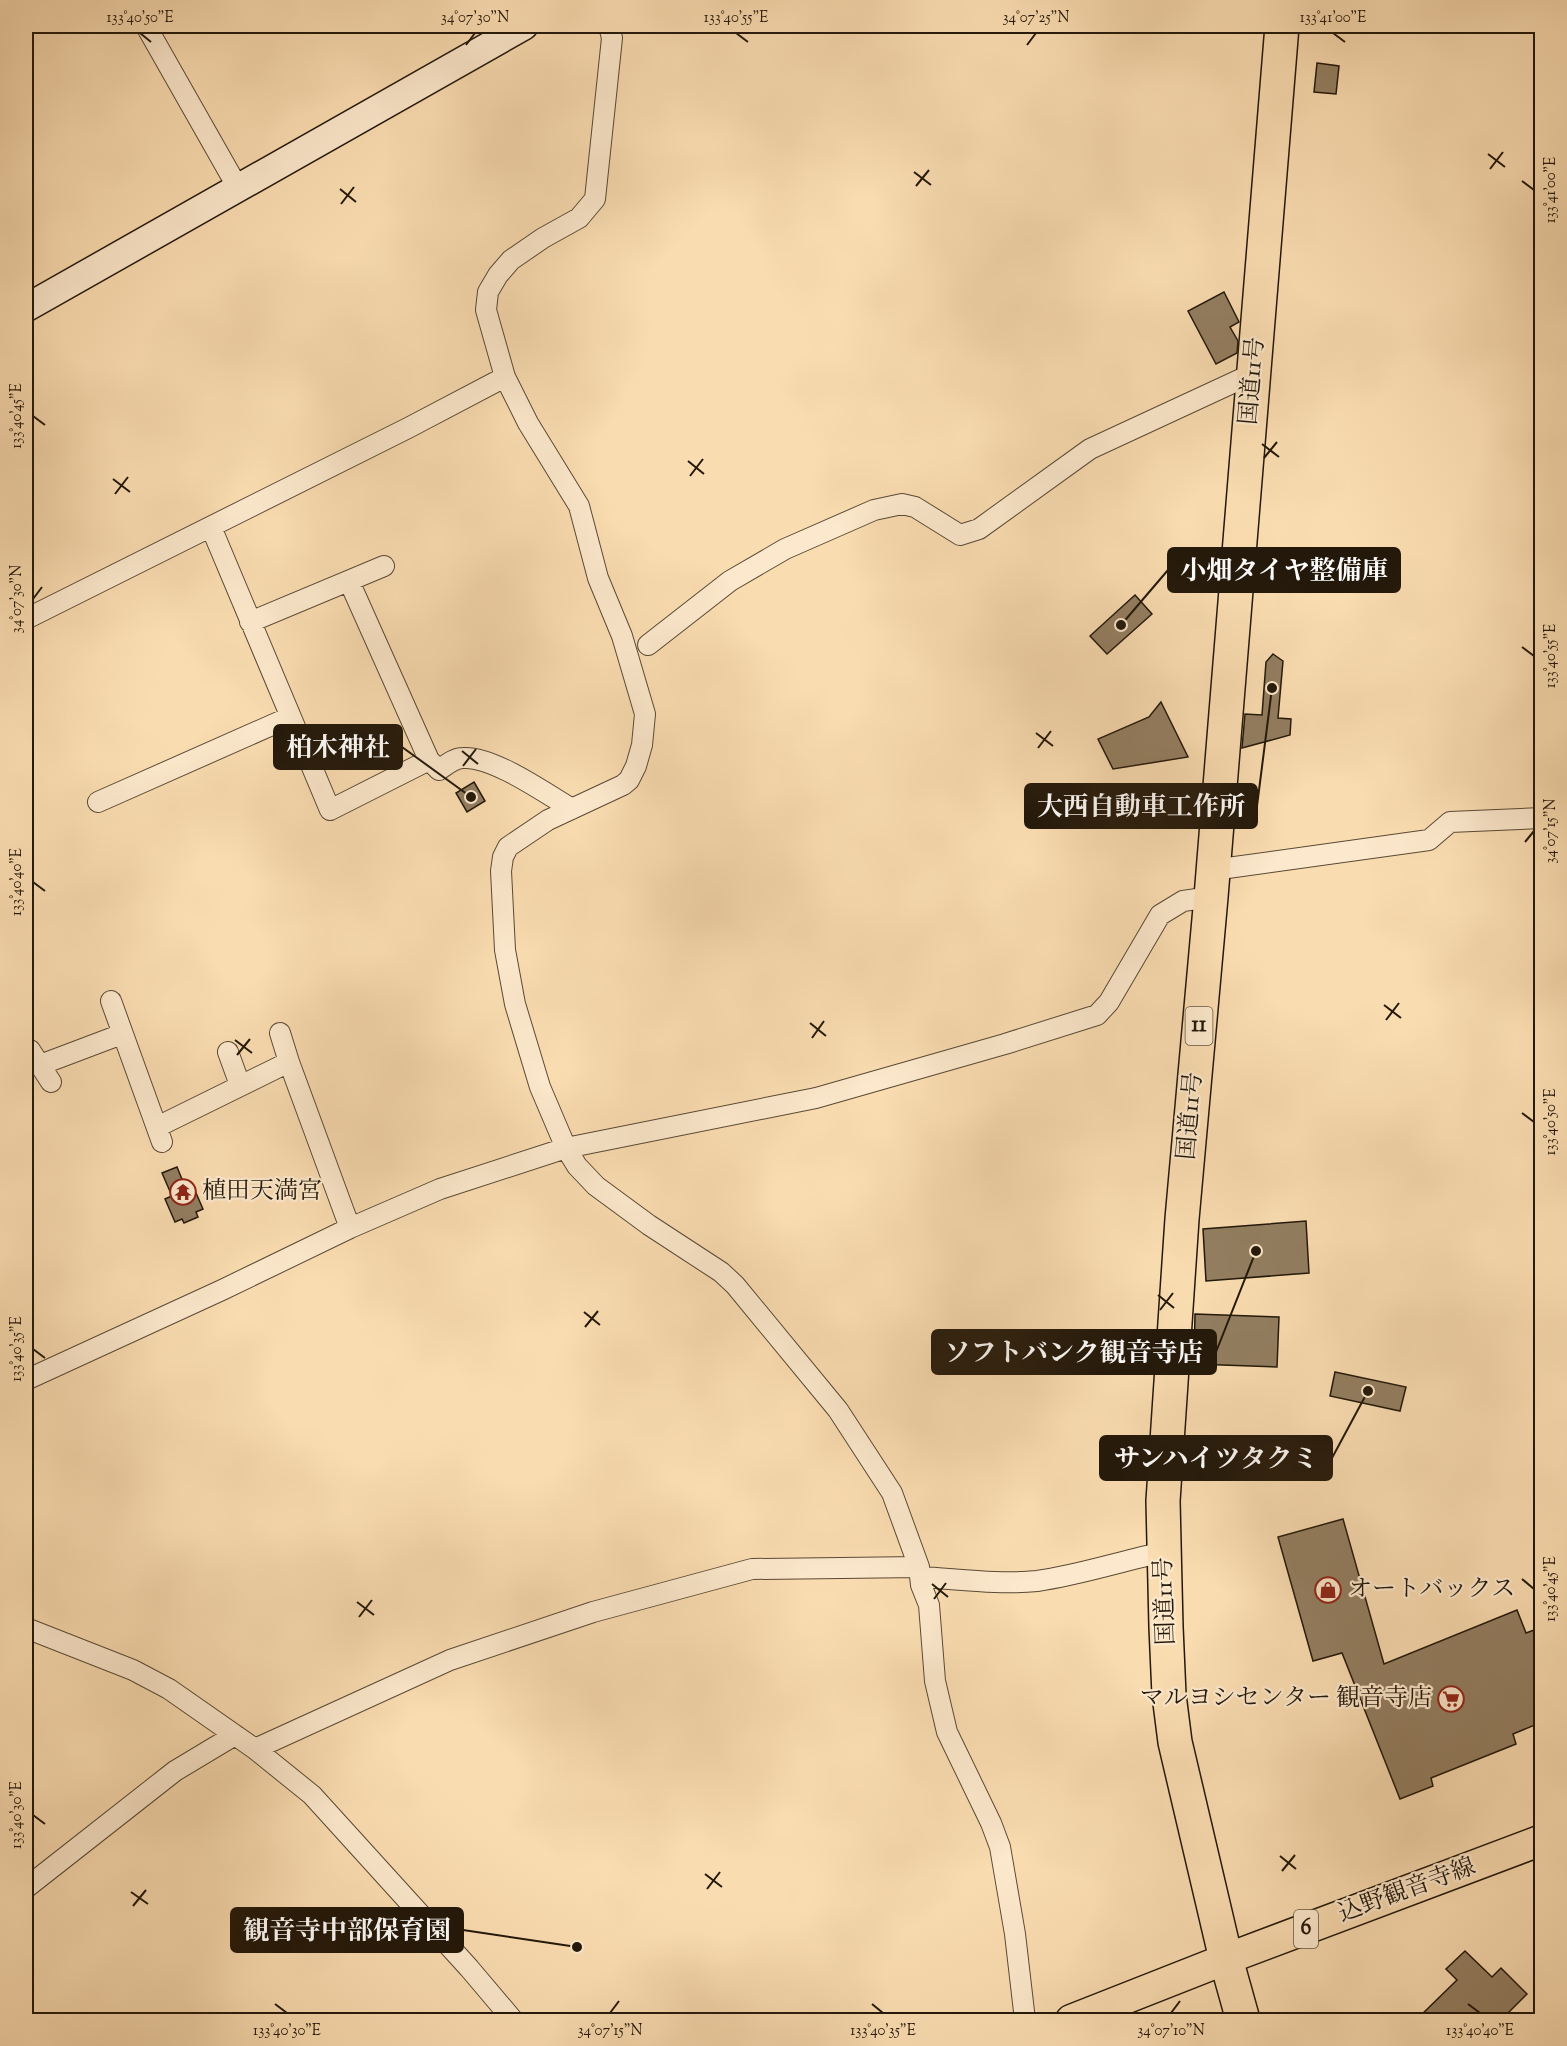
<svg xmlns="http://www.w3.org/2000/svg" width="1567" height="2046" font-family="'Sorts Mill Goudy','Noto Serif JP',serif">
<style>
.building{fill:#937e61;stroke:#23180a;stroke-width:1.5}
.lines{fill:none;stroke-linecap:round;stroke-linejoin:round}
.street-casing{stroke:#594934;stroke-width:22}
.secondary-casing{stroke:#23180a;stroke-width:30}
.primary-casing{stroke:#23180a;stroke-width:33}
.highway-casing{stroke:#23180a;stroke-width:36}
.street{stroke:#fce8cc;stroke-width:20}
.secondary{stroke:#fce8cc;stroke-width:27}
.primary{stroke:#fadcb1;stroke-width:30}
.highway{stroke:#fadcb1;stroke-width:33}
.ticks{fill:none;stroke:#23180a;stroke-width:2}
.labels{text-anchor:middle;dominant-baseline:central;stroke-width:4.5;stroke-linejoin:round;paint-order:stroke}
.shield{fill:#fce8cc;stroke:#645644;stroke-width:1.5}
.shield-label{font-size:22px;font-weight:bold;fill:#23180a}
.street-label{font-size:24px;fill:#23180a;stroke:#fce8cc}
.poi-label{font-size:24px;fill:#23180a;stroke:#fce8cc;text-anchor:start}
.leader{fill:none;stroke:#23180a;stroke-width:2}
.callout-dot{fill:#23180a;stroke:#fce8cc;stroke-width:2}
.callout{fill:#23180a;stroke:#23180a;stroke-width:2}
.callout-label{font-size:26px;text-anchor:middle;font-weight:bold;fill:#fff}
.neatline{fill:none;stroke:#23180a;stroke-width:2}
.ticks-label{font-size:15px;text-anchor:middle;fill:#23180a}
</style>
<rect width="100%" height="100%" fill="#fadcb1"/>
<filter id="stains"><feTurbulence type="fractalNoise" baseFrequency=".00333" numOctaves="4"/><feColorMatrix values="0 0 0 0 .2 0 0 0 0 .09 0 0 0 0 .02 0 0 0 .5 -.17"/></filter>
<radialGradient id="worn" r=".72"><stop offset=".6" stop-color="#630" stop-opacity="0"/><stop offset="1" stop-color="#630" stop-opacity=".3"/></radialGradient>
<!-- building -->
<path class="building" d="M 1317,63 L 1339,66 L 1336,94 L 1314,92 Z
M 1224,292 L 1239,322 L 1230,327 L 1238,341 L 1237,353 L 1216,364 L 1188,311 Z
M 1135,595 L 1152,614 L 1107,654 L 1090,636 Z
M 1273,654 L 1283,661 L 1278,718 L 1291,719 L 1290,735 L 1242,748 L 1245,714 L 1262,715 L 1266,662 Z
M 1161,702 L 1188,757 L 1113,769 L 1098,739 L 1149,717 Z
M 474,782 L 485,801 L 467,812 L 456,793 Z
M 177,1167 L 186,1189 L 193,1186 L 203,1209 L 196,1212 L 198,1217 L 184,1223 L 182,1219 L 175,1222 L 165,1199 L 172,1196 L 162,1173 Z
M 1306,1221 L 1309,1273 L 1206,1281 L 1203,1229 Z
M 1195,1314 L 1279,1317 L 1277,1367 L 1194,1364 Z
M 1335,1372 L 1406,1387 L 1400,1411 L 1330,1396 Z
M 1343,1519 L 1384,1664 L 1517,1610 L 1526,1633 L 1542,1627 L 1542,1722 L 1513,1734 L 1516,1744 L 1431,1778 L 1433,1786 L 1400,1799 L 1342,1653 L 1313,1661 L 1278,1537 Z
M 1465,1951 L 1492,1977 L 1501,1968 L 1527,1994 L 1501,2020 L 1416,2020 L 1457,1980 L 1446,1969 Z"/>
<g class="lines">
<!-- street casing -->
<g class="street-casing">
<path id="street" d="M 146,26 L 238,188
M 609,26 L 612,38 L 595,199 L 579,218 L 543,238 L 511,260 L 498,275 L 488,292 L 486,310 L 505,377 L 528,423 L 579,506 L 598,578 L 622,636 L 645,714 L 642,745 L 636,766 L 629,780 L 623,785 L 548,820 L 508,847 L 503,857 L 501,871 L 505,950 L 515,1004 L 540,1087 L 566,1148 L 577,1166 L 596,1186 L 649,1225 L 721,1272 L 735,1285 L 838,1410 L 892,1493 L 919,1567 L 921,1585 L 929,1605 L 935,1681 L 947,1732 L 991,1823 L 1000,1847 L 1015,1934 L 1025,2020
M 211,527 L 330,810 L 429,760 L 349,581
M 26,619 L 408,428 L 505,377
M 250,622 L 384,566
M 648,645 L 730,581 L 785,549 L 874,510 L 902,504 L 915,507 L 960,535 L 979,529 L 1090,449 L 1254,373
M 429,760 L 439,770 C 446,765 454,758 463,758 C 493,756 545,793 572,809
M 98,802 L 290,717
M 1213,870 L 1429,840 L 1450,822 L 1542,818
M 111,1001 L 162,1142
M 280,1033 L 289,1062 L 350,1228
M 30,1050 L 51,1082
M 228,1052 L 240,1085
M 40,1065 L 122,1034
M 157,1127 L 289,1062
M 26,1380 L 222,1290 L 350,1228 L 440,1189 L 566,1148 L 816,1098 L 1005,1044 L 1097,1015 L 1109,1002 L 1160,915 L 1183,901 L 1211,897
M 920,1577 C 958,1579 999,1585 1037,1581 C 1080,1575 1121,1561 1164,1552
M 26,1628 L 133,1670 L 169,1689 L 255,1749 L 312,1795 L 469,1968 L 513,2020
M 255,1749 L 450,1660 L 593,1612 L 752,1569 L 919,1567
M 26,1888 L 175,1771 L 235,1735"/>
</g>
<!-- secondary casing -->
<g class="secondary-casing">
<path id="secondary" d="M 26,308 L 524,26"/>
</g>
<!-- primary casing -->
<g class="primary-casing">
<path id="primary" d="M 1071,2020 L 1226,1959 L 1542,1840"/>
</g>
<!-- highway casing -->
<g class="highway-casing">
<path id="highway" d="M 1243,2020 L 1226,1959 L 1175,1742 L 1169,1695 L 1166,1627 L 1163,1501 L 1182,1219 L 1211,897 L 1282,26"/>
</g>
<!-- street -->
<use href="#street" class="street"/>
<!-- secondary -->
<use href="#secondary" class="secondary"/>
<!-- primary -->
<use href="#primary" class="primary"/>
<!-- highway -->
<use href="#highway" class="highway"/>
</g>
<!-- ticks -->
<path class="ticks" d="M 140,33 L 151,42M 736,33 L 748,42M 1333,33 L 1345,42M 466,45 L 475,33M 1027,45 L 1036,33M 1488,154 L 1505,167M 1490,169 L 1503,152M 914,172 L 931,185M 1522,181 L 1534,190M 916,186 L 929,170M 340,189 L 356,202M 341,204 L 354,187M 33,416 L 45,425M 1262,444 L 1279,457M 1264,458 L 1277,442M 688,461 L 704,474M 690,476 L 703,459M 113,479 L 130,492M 115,494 L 128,477M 33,599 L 42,587M 1522,647 L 1534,656M 1036,733 L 1053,746M 1038,748 L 1051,731M 462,751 L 478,764M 463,766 L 476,749M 1525,842 L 1534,831M 33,882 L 45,891M 1384,1005 L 1401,1018M 1386,1020 L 1399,1003M 810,1023 L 826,1036M 812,1038 L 824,1021M 235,1040 L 252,1053M 237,1055 L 250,1039M 1522,1113 L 1534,1122M 1158,1295 L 1174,1308M 1160,1310 L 1173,1293M 584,1312 L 600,1325M 585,1327 L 598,1311M 33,1349 L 45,1358M 1522,1579 L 1534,1589M 932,1584 L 948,1597M 934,1599 L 946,1583M 357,1602 L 374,1615M 359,1617 L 372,1600M 33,1815 L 45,1824M 1280,1856 L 1296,1869M 1282,1871 L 1295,1855M 705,1874 L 722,1887M 707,1889 L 720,1872M 131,1892 L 148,1904M 133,1906 L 146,1890M 275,2004 L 287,2013M 872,2004 L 883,2013M 1468,2004 L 1480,2013M 610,2013 L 619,2001M 1171,2013 L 1180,2001"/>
<!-- icons -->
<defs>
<g id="temple-ring" transform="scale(1.35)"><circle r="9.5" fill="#fce8cc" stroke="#8f2418" stroke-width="1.5"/><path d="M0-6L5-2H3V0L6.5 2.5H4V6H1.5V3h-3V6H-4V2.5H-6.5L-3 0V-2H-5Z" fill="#8f2418"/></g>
<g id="shop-ring" transform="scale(1.35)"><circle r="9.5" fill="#fce8cc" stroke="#8f2418" stroke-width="1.5"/><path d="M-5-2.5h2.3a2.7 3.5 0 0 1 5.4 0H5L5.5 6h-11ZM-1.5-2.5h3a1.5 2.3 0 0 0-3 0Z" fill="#8f2418"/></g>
<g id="supermarket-ring" transform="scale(1.35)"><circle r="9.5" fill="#fce8cc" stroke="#8f2418" stroke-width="1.5"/><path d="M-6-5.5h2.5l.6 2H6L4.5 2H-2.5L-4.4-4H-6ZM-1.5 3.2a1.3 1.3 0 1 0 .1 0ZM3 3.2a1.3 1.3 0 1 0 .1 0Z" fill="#8f2418"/></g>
</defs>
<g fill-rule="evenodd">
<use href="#temple-ring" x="183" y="1192"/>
<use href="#shop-ring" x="1328" y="1590"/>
<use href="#supermarket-ring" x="1451" y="1699"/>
</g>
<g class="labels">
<!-- shield labels -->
<g class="shield">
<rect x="1185.5" y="1007" width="27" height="38" rx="4.5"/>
<rect x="1294" y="1910" width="24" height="38" rx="4.5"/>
</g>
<g class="shield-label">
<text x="1199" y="1026">11</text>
<text x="1306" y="1929">6</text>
</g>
<!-- street labels -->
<g class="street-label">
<text transform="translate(1253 381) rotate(-85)">国道11号</text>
<text transform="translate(1191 1116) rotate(-85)">国道11号</text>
<text transform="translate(1166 1601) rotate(-92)">国道11号</text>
<text transform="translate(1407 1891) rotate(-20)">込野観音寺線</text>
</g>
<!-- poi labels -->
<g class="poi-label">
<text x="202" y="1192">植田天満宮</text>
<text x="1348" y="1590">オートバックス</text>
<text x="1432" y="1699" text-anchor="end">マルヨシセンター 観音寺店</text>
</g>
</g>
<!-- callouts -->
<path class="leader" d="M1121 625L1168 570M471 797L402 747M1272 688L1257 806M1256 1251L1216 1352M1368 1391L1332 1458M577 1947L463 1930"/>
<g class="callout-dot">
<circle cx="1121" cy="625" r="6"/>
<circle cx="471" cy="797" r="6"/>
<circle cx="1272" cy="688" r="6"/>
<circle cx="1256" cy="1251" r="6"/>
<circle cx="1368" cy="1391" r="6"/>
<circle cx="577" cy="1947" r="6"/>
</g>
<g class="callout">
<rect x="1168" y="548" width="232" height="44" rx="6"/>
<rect x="274" y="725" width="128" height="44" rx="6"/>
<rect x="1025" y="784" width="232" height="44" rx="6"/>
<rect x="932" y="1330" width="284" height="44" rx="6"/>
<rect x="1100" y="1436" width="232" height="44" rx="6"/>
<rect x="231" y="1908" width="232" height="44" rx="6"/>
</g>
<g class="callout-label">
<text x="1284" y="579">小畑タイヤ整備庫</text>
<text x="338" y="756">柏木神社</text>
<text x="1141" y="815">大西自動車工作所</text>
<text x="1074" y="1361">ソフトバンク観音寺店</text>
<text x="1216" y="1467">サンハイツタクミ</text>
<text x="347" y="1939">観音寺中部保育園</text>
</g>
<!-- margin -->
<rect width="1567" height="2046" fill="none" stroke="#fadcb1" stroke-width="66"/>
<rect x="33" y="33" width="1501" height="1980" class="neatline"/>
<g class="ticks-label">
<text x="140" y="22">133°40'50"E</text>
<text x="475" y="22">34°07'30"N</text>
<text x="736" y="22">133°40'55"E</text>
<text x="1036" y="22">34°07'25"N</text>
<text x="1333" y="22">133°41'00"E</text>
<text transform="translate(1550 190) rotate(-90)" y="5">133°41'00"E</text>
<text transform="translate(16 416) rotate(-90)" y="5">133°40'45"E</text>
<text transform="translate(16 599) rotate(-90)" y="5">34°07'30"N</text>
<text transform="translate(1550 656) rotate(-90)" y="5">133°40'55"E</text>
<text transform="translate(1550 831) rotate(-90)" y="5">34°07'15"N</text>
<text transform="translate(16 882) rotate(-90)" y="5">133°40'40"E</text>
<text transform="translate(1550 1122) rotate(-90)" y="5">133°40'50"E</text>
<text transform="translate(16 1349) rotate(-90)" y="5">133°40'35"E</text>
<text transform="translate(1550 1589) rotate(-90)" y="5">133°40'45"E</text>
<text transform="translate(16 1815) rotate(-90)" y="5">133°40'30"E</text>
<text x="287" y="2035">133°40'30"E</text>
<text x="610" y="2035">34°07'15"N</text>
<text x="883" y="2035">133°40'35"E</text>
<text x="1171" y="2035">34°07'10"N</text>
<text x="1480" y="2035">133°40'40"E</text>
</g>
<rect width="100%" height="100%" filter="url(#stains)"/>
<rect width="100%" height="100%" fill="url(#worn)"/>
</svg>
